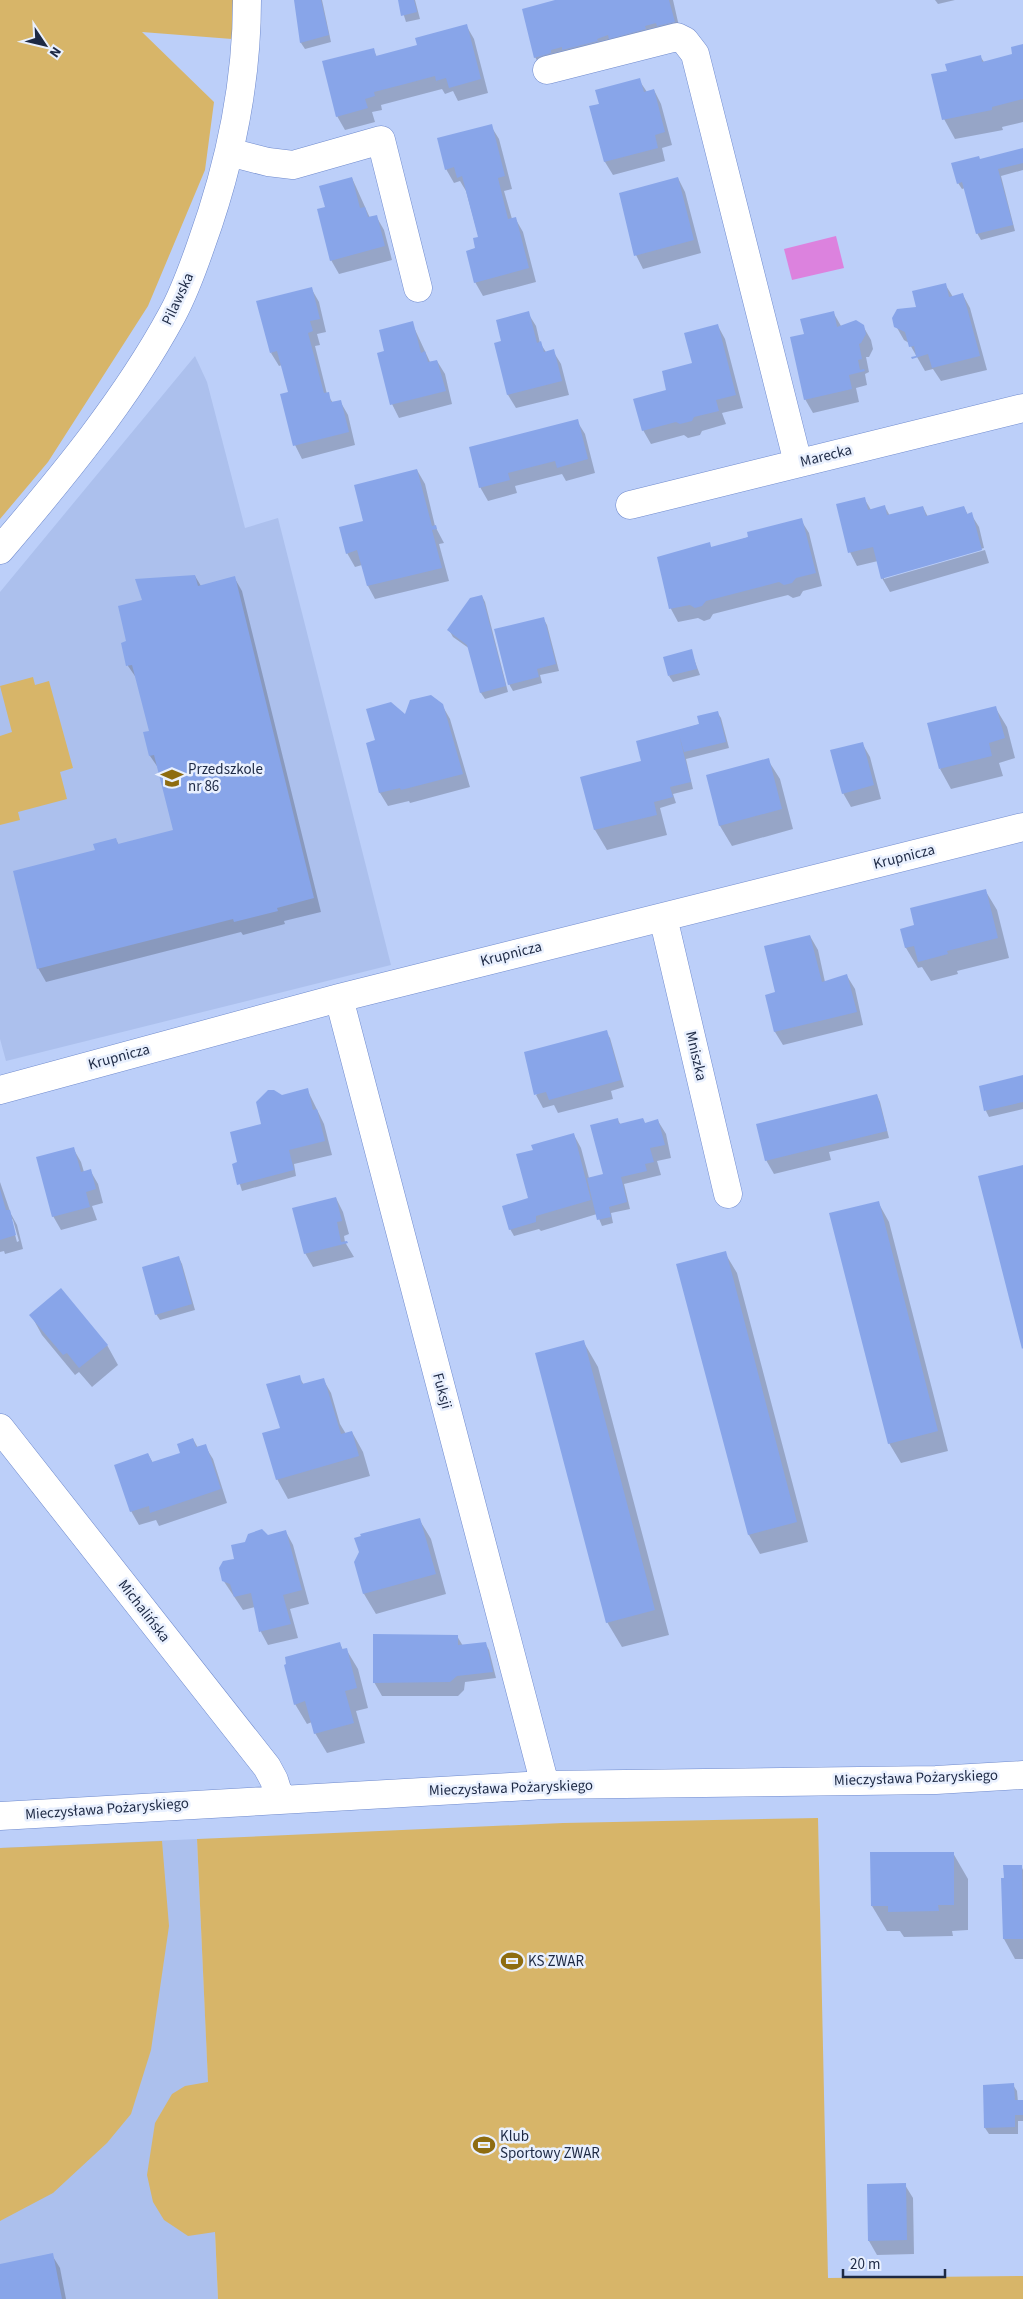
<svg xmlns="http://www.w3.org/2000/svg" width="1023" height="2299" font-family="'Source Sans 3',sans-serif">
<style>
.built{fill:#acc0ed}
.green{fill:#d7b569}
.water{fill:#dc82de}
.shadow{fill:#0003;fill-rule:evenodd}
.building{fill:#88a5e9}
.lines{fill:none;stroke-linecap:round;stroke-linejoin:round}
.minor-casing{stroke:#6f8acd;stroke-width:29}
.minor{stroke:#fff;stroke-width:28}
.labels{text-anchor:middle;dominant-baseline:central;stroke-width:5;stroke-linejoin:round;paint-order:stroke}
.street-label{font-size:15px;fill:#1d2944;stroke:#e9f0fe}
.poi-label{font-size:15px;fill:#1d2944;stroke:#e9f0fe;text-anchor:start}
</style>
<rect width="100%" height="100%" fill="#bccff9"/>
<!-- built -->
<path class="built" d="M 195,356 L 207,382 L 245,528 L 278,518 L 391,965 L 6,1061 L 0,1039 L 0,592 Z
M 197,1839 L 218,2299 L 0,2299 L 0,1848 Z"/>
<!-- green -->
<path class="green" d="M 0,0 L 233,0 L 232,39 L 142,32 L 214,102 L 205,170 L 148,306 L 48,462 L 0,519 Z
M 33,677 L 35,685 L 49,681 L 73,768 L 60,772 L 67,799 L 18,812 L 20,820 L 0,825 L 0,736 L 12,732 L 0,686 Z
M 818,1818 L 828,2278 L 1023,2276 L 1023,2299 L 218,2299 L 215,2232 L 188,2236 L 164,2220 L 153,2202 L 147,2175 L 155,2123 L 172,2094 L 185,2086 L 208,2082 L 197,1839 L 563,1823 Z
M 162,1841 L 169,1926 L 151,2050 L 131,2114 L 107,2143 L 53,2193 L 0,2221 L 0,1848 Z"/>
<!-- water -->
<path class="water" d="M 836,236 L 844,268 L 792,280 L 784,249 Z"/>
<!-- shadow -->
<path class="shadow" d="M 295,0 L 322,0 L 331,42 L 305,49 L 301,43 Z
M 394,0 L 415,0 L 420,19 L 406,22 L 399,0 Z
M 561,0 L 673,0 L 681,35 L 543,71 L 535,57 Z
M 935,0 L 955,0 L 938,4 Z
M 466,25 L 474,39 L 488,93 L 458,101 L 453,91 L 445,94 L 442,89 L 381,105 L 382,110 L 372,112 L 375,122 L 345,130 L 337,116 L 373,49 L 377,57 L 418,46 Z
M 1023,45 L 1023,122 L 1002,127 L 1003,130 L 955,139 L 944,119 L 948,72 L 980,56 L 984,62 L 1014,55 Z
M 639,80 L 647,92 L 654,90 L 661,104 L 672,145 L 662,148 L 665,161 L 613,175 L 605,162 L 591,107 L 600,104 Z
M 491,126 L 499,139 L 512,189 L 504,191 L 512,219 L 515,218 L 523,232 L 536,282 L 483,296 L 475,282 L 479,238 L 466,191 L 460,181 L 454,183 L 446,169 Z
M 1023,149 L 1023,170 L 1001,176 L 1015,231 L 981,240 L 977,233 L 965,188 L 962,189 L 958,183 L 980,160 Z
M 352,178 L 370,218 L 376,216 L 384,230 L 392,260 L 339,274 L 331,260 L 326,208 Z
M 678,178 L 685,192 L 701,253 L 643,269 L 636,255 Z
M 945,284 L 953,297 L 963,295 L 970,308 L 987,370 L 941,381 L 933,369 L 925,371 L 909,343 L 904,340 L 896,326 Z
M 311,288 L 319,302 L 326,332 L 317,334 L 320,345 L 315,346 L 327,394 L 333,403 L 340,401 L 348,415 L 355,445 L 302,459 L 295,445 L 289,393 L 282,365 L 279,366 L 271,353 Z
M 833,312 L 841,326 L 863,326 L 871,340 L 873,349 L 869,357 L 866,357 L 869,372 L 865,374 L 867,385 L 856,388 L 859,402 L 813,413 L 805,399 L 805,334 Z
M 528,313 L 536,326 L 540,343 L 546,352 L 553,351 L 561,364 L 569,395 L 516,408 L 508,395 L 503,342 Z
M 412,323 L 430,362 L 437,361 L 445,374 L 452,404 L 399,418 L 392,404 L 386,351 Z
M 718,326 L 725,339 L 743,408 L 722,413 L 726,424 L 702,431 L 700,435 L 688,438 L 684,435 L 651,444 L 643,430 L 693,364 Z
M 577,421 L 585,434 L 595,473 L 566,481 L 562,474 L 515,486 L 517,493 L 488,501 L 480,487 Z
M 417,470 L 425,484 L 435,526 L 444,543 L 439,544 L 449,581 L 375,599 L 368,586 L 362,565 L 355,567 L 347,553 L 364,522 Z
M 864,498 L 871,510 L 885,507 L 890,516 L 923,507 L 928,517 L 964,507 L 968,515 L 971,514 L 979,527 L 984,548 L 884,577 L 884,579 L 985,550 L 989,563 L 890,592 L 882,578 L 878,561 L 857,566 L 850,552 Z
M 801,520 L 809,533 L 822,586 L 803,591 L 800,596 L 793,598 L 788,595 L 713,614 L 710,619 L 704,621 L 698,618 L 678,622 L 671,609 L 658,558 L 709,543 L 712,549 Z
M 195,576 L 201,586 L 234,577 L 242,591 L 321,912 L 284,921 L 285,924 L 243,935 L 241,932 L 46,982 L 38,968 L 96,851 L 116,840 L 119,845 L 174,831 L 159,769 L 150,756 L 150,732 L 137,679 L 128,666 L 128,642 L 143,601 Z
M 482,596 L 485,602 L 508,692 L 485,699 L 481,693 L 470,649 L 453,637 L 449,630 Z
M 543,618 L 547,625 L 559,671 L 540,675 L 542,683 L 513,691 L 509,684 Z
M 691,651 L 700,675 L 673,682 L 669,676 Z
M 442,705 L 450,719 L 470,787 L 410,803 L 409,801 L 388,806 L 380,793 L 367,744 L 376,741 L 406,716 Z
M 995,707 L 1007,727 L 1015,758 L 999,763 L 1003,776 L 951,789 L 940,769 Z
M 717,712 L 721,718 L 729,748 L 686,759 L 693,789 L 673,794 L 676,803 L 660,808 L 667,835 L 607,850 L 595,830 L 582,778 L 644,762 L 638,742 L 700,724 Z
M 862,743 L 870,757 L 881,799 L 851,807 L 843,793 Z
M 768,760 L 780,779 L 793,829 L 732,846 L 720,826 L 707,776 Z
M 985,890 L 997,910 L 1009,958 L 957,971 L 958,974 L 931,981 L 922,967 L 918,968 L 906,948 L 902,930 L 916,926 Z
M 810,936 L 818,950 L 825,982 L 847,976 L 855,989 L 863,1025 L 783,1045 L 775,1032 L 776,993 Z
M 606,1032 L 610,1038 L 624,1087 L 611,1091 L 613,1099 L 558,1113 L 554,1105 L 543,1108 L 536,1095 Z
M 1023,1077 L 1023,1109 L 989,1117 L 986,1111 L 980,1087 Z
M 307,1089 L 324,1124 L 332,1155 L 294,1164 L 296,1176 L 242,1191 L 234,1165 L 239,1164 L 282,1096 Z
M 877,1095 L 880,1102 L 889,1138 L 829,1152 L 831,1160 L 774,1174 L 766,1160 Z
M 617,1119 L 621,1125 L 643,1119 L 645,1124 L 658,1121 L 666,1134 L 671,1158 L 657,1161 L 661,1175 L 624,1184 L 630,1209 L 611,1213 L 613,1223 L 602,1226 L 597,1214 L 541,1231 L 539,1229 L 514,1236 L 510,1229 L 529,1199 L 534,1151 L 574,1135 L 581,1148 L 589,1178 L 605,1175 Z
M 73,1148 L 81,1162 L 84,1172 L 90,1170 L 98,1184 L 103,1203 L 92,1206 L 97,1220 L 61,1230 L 53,1216 Z
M 0,1182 L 11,1214 L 17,1225 L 23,1249 L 5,1254 L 4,1251 L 0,1252 ZM 10,1216 L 13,1220 L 19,1241 L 17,1242 Z
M 336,1198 L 343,1212 L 349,1234 L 344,1236 L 345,1242 L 354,1257 L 313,1267 L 305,1253 Z
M 878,1202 L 889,1222 L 948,1451 L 901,1463 L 889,1443 Z
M 725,1253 L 737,1273 L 808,1542 L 760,1554 L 749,1535 Z
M 179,1258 L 182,1264 L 195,1310 L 160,1320 L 156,1314 Z
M 31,1315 L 107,1345 L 118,1365 L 92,1387 L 79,1372 L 75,1375 L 42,1335 Z
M 583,1341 L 598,1367 L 669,1635 L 622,1647 L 607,1622 Z
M 299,1377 L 304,1385 L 323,1379 L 331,1393 L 340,1424 L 346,1434 L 352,1432 L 363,1452 L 370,1476 L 288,1499 L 277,1479 Z
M 193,1439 L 198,1448 L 205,1446 L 213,1459 L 227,1503 L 159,1526 L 156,1520 L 139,1525 L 131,1511 L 148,1454 L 153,1463 L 182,1454 Z
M 419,1519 L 431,1539 L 446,1594 L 376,1614 L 364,1594 L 360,1552 Z
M 286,1532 L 293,1545 L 309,1604 L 290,1609 L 298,1638 L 268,1645 L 261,1632 L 255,1607 L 243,1610 L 223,1580 L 236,1559 L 268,1537 Z
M 457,1636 L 463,1646 L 485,1643 L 489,1650 L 496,1678 L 465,1682 L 464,1690 L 458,1696 L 382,1696 L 374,1682 Z
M 340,1644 L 343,1650 L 346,1649 L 358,1669 L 368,1708 L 356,1711 L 365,1743 L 327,1753 L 315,1733 L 312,1722 L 307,1724 L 295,1704 Z
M 953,1853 L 968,1879 L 968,1930 L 952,1931 L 953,1936 L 904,1937 L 900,1931 L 887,1931 L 872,1906 Z
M 1021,1866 L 1023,1870 L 1023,1959 L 1015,1959 L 1004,1939 L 1002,1879 Z
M 1013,2085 L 1017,2091 L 1018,2102 L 1023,2102 L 1023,2121 L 1018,2121 L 1018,2134 L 989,2134 L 985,2128 Z
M 868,2185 L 905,2185 L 913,2198 L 914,2254 L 877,2255 L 869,2241 Z
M 52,2255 L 60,2268 L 66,2299 L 0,2299 L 0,2266 Z"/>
<!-- building -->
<path class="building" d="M 294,0 L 321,0 L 329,35 L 300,43 Z
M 398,0 L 414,0 L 417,12 L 401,16 Z
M 555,0 L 669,0 L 675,22 L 657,26 L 656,23 L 645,26 L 646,29 L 609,39 L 608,35 L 597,39 L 598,41 L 562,50 L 562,47 L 551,50 L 551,53 L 534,58 L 522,9 Z
M 467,24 L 481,79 L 449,88 L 446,78 L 436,81 L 435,76 L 405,84 L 374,92 L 375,96 L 365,99 L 368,108 L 336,117 L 322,61 L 374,48 L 376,56 L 417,45 L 415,38 Z
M 1023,44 L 1023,99 L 992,107 L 992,110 L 942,120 L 931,74 L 947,71 L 945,64 L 981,55 L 982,62 L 1012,54 L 1011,47 Z
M 640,78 L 644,92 L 654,89 L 665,132 L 655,135 L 658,148 L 604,162 L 589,106 L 599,104 L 595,90 Z
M 492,124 L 505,176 L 498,178 L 508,219 L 516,217 L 529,268 L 474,283 L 466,251 L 475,248 L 473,238 L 478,237 L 462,176 L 457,178 L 454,167 L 445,170 L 437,138 Z
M 1023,148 L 1023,163 L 998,169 L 1013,225 L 976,234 L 962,182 L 957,184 L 951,163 L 979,156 L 980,159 Z
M 352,177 L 360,208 L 365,207 L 368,217 L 377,215 L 385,246 L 330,261 L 317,209 L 325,207 L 319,186 Z
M 678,177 L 694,240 L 634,256 L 619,193 Z
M 946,283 L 949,297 L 963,293 L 980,356 L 932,368 L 928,354 L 912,359 L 911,357 L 916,356 L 914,346 L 909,347 L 905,332 L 894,327 L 892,318 L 897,309 L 916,307 L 912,291 Z
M 312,287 L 320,319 L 310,321 L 313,331 L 308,333 L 324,393 L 329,392 L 331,402 L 341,400 L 349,432 L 293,446 L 280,394 L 288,392 L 277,351 L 270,353 L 256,301 Z
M 529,311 L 537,343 L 541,341 L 544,352 L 554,349 L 562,381 L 507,395 L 494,343 L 501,341 L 496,320 Z
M 834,311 L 837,327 L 856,320 L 864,325 L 866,334 L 861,343 L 859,344 L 862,359 L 858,360 L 860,370 L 864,369 L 865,371 L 849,375 L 852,389 L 804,400 L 790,337 L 804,334 L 800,319 Z
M 413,321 L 421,353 L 425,351 L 428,362 L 437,360 L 446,391 L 390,405 L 377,353 L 384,351 L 379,330 Z
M 718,324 L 736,395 L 716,400 L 719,411 L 694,417 L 692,421 L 680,424 L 676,422 L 642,431 L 633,399 L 666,390 L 662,371 L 692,363 L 684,333 Z
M 578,419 L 588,459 L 557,468 L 555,461 L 508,473 L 510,480 L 479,488 L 469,447 Z
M 417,469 L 432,526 L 436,525 L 437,529 L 432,530 L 442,568 L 367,586 L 357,550 L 346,554 L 339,527 L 363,521 L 354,485 Z
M 865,497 L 868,510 L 885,505 L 887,515 L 923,506 L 926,516 L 964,506 L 967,514 L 972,512 L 982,550 L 881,579 L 873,547 L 848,553 L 836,504 Z
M 802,518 L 816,573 L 796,578 L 792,583 L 784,585 L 779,582 L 706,601 L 702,606 L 695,608 L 690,605 L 669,609 L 657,557 L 710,542 L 711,547 L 748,537 L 747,532 Z
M 195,575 L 198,586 L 235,576 L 314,898 L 277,908 L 278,911 L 234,922 L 233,919 L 37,969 L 13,871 L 95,850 L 93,844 L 116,838 L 118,844 L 173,830 L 154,755 L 149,756 L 143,732 L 149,731 L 132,665 L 126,666 L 121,643 L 126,641 L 118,606 L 142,600 L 135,579 Z
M 482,595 L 506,686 L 480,693 L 467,645 L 447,630 L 470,598 Z
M 544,617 L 556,664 L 537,669 L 539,677 L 508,685 L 494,629 Z
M 692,649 L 697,669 L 668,676 L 663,657 Z
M 431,695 L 443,704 L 463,774 L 401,790 L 400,788 L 379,793 L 366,743 L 375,740 L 366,709 L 391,702 L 405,714 L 410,700 Z
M 996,706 L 1005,738 L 989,743 L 992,756 L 939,769 L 927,723 Z
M 718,711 L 726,742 L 684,752 L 679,735 L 691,782 L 670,787 L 673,797 L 654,802 L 657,815 L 594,830 L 580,777 L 641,761 L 636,741 L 699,724 L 697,716 Z
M 863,742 L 874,785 L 842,794 L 830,750 Z
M 769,758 L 782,809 L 719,826 L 706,775 Z
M 986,889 L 998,938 L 947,951 L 948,954 L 918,962 L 914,946 L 905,948 L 900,929 L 914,925 L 910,908 Z
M 810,935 L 822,982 L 847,974 L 857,1012 L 774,1032 L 765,995 L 775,992 L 764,946 Z
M 607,1030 L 621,1080 L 549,1100 L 546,1092 L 534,1095 L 524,1052 Z
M 1023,1075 L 1023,1102 L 984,1111 L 979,1086 Z
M 308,1088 L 313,1110 L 317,1109 L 325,1141 L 289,1150 L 294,1170 L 237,1185 L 232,1164 L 237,1162 L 230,1132 L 261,1124 L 256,1102 L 268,1090 L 274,1090 L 282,1095 Z
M 877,1094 L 887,1131 L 765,1161 L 756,1124 Z
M 618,1118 L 619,1124 L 643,1118 L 645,1123 L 658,1119 L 665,1145 L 650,1148 L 654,1162 L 645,1164 L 647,1171 L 621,1177 L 627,1202 L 609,1207 L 611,1217 L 597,1220 L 587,1178 L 603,1174 L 590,1125 Z
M 574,1133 L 591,1200 L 536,1216 L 536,1222 L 509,1230 L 502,1206 L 528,1198 L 516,1154 L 533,1150 L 531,1145 Z
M 74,1147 L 81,1172 L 91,1169 L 96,1189 L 86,1192 L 90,1207 L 52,1217 L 36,1157 Z
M 1023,1165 L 1023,1348 L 1022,1349 L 978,1176 Z
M 0,1189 L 6,1210 L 10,1210 L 16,1235 L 0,1240 Z
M 336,1197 L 342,1221 L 337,1222 L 341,1242 L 347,1241 L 348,1243 L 304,1254 L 292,1208 Z
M 879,1201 L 938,1431 L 888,1444 L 829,1213 Z
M 726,1251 L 797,1522 L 748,1535 L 676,1264 Z
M 179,1256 L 192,1304 L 155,1315 L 142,1267 Z
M 61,1288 L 108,1345 L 79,1368 L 67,1353 L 63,1355 L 29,1315 Z
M 584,1340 L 655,1610 L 606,1623 L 535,1353 Z
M 300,1375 L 302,1384 L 324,1378 L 341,1434 L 352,1431 L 359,1456 L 276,1480 L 262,1433 L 280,1428 L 266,1384 Z
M 193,1438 L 196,1447 L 206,1444 L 221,1489 L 150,1513 L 149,1506 L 130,1512 L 114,1465 L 148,1453 L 152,1462 L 180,1453 L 177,1444 Z
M 420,1518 L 436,1574 L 363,1594 L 354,1562 L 359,1552 L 354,1538 L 361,1536 L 360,1534 Z
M 262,1529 L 268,1535 L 286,1530 L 302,1590 L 283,1595 L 291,1624 L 259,1632 L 251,1593 L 234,1597 L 230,1584 L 222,1581 L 219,1568 L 223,1561 L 234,1559 L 231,1545 L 245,1542 L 248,1534 Z
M 373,1634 L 458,1635 L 458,1645 L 486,1642 L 493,1672 L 457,1676 L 450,1682 L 373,1683 Z
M 340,1642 L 342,1649 L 347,1648 L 357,1688 L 345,1691 L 354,1723 L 314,1734 L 305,1701 L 294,1705 L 284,1665 L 286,1664 L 285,1657 Z
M 870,1852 L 954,1852 L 954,1905 L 938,1905 L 939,1911 L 888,1912 L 888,1906 L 871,1906 Z
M 1003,1865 L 1022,1865 L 1023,1939 L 1003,1939 L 1001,1878 L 1004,1878 Z
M 1014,2083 L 1015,2100 L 1023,2100 L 1023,2115 L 1015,2115 L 1015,2127 L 984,2128 L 983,2085 Z
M 906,2183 L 907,2240 L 868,2241 L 867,2184 Z
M 53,2253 L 62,2299 L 0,2299 L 0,2264 Z"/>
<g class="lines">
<!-- minor casing -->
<g class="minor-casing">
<path id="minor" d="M 547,70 L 677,37 L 685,41 L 695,54 L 798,463
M 229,152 L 268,162 L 293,165 L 381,140 L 418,288
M 630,505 L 1023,408
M 0,550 C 63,476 126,400 172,315 C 184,293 193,268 201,245 C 230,165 247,85 247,0
M 663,917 L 728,1194
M 339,998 L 545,1785
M 0,1090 L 339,998 L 1023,827
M 0,1428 L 267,1767 L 274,1780 L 280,1799
M 0,1816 L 545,1785 L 936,1780 L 1023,1775"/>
</g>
<!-- minor -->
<use href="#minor" class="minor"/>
</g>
<!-- icons -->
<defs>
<g id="school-bare" transform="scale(1.725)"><path d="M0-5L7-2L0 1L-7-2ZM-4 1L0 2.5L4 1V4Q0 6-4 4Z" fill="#8e6c10" stroke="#e9f0fe" stroke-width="2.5" paint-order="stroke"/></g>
<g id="stadium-bare" transform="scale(1.725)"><path d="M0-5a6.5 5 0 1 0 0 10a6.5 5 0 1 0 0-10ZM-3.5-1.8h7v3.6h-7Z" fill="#8e6c10" stroke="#e9f0fe" stroke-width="2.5" paint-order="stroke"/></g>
</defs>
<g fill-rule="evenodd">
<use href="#school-bare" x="172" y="778"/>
<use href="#stadium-bare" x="512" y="1961"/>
<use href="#stadium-bare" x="484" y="2145"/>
</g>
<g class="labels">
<!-- street labels -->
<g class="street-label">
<text transform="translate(178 299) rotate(-65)">Pilawska</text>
<text transform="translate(826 456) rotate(-14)">Marecka</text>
<text transform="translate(904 857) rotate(-14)">Krupnicza</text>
<text transform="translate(511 954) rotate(-14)">Krupnicza</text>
<text transform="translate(696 1056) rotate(77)">Mniszka</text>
<text transform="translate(119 1057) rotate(-15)">Krupnicza</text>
<text transform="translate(442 1391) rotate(75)">Fuksji</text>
<text transform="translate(144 1611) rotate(52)">Michalińska</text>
<text transform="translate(916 1778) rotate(-2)">Mieczysława Pożaryskiego</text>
<text transform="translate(511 1788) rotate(-2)">Mieczysława Pożaryskiego</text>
<text transform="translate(107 1809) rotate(-4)">Mieczysława Pożaryskiego</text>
</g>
<!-- poi labels -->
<g class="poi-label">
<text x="188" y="769">Przedszkole<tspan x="188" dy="17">nr 86</tspan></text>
<text x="528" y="1961">KS ZWAR</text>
<text x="500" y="2136">Klub<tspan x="500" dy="17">Sportowy ZWAR</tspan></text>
</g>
</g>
<!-- north arrow -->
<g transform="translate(45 45) rotate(125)" stroke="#e9f0fe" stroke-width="4" paint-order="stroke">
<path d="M0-4L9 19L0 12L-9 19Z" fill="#1d2944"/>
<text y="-8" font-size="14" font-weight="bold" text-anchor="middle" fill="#1d2944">N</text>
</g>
<!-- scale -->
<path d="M843 2269v8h102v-8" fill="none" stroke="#1d2944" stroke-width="2.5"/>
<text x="850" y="2269" font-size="15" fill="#1d2944" stroke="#e9f0fe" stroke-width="4" paint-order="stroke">20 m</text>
</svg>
